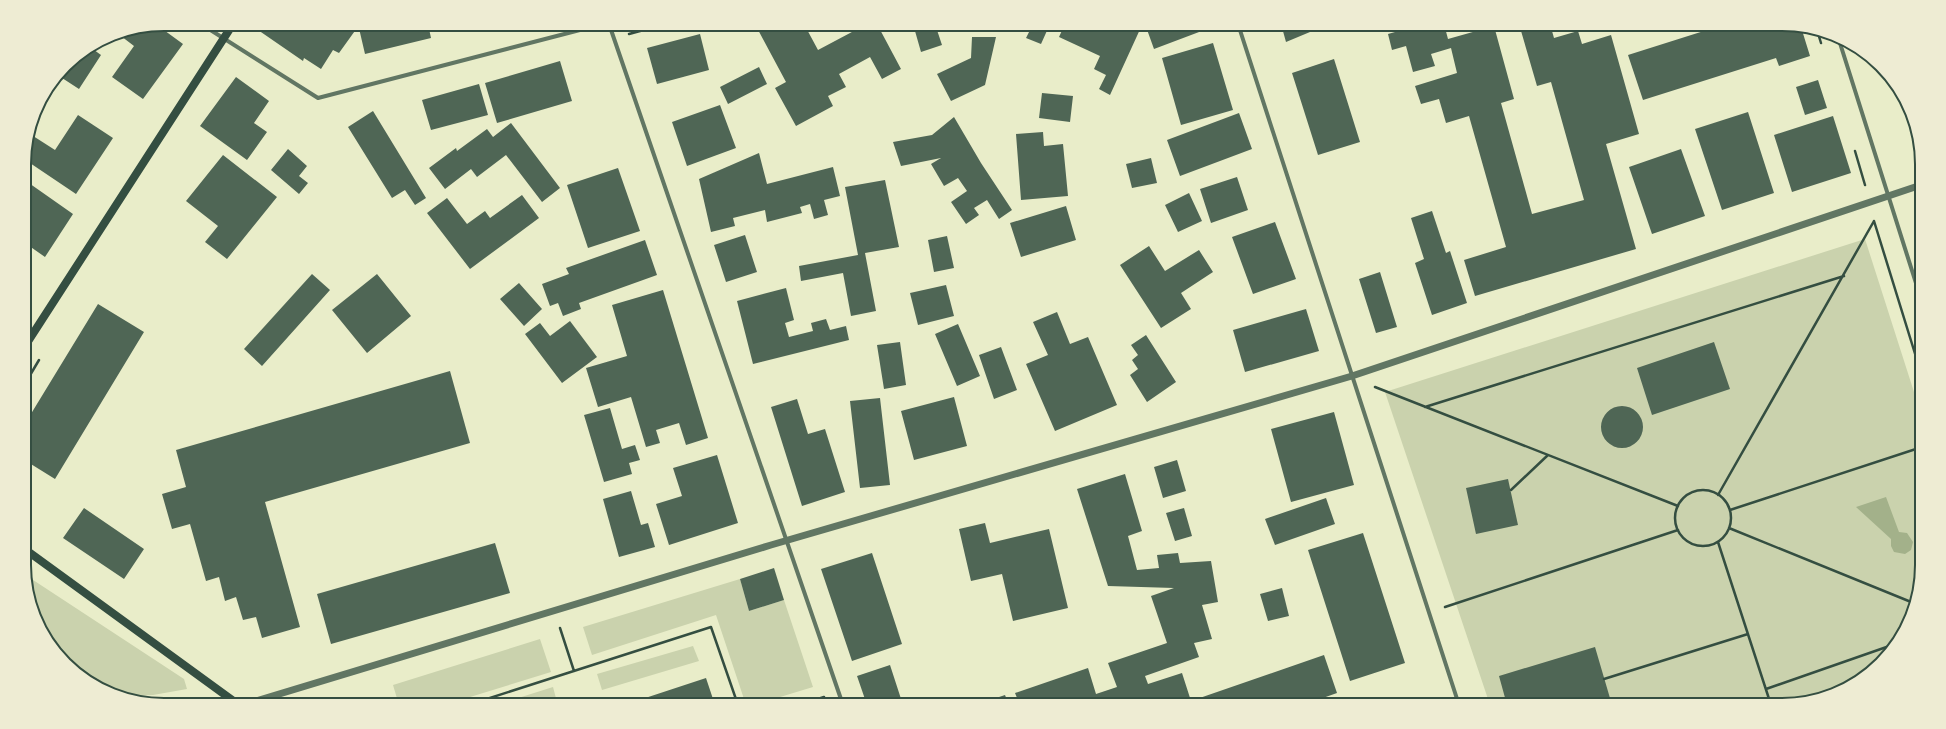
<svg xmlns="http://www.w3.org/2000/svg" width="1946" height="729" font-family="'Alegreya Sans',sans-serif">
<style>
.green{fill:#cad2ad}
.water{fill:#a3b18a}
.building{fill:#4f6655}
.lines{fill:none;stroke-linecap:round;stroke-linejoin:round}
.path{stroke:#344e41;stroke-width:2.5}
.minor{stroke:#617663;stroke-width:4}
.tertiary{stroke:#617663;stroke-width:7}
.secondary{stroke:#344e41;stroke-width:8}
.rim{fill:none;stroke:#344e41;stroke-width:2}
</style>
<rect width="100%" height="100%" fill="#e9edc9"/>
<!-- green -->
<path class="green" d="M 1865,239 L 1922,417 L 1922,565 L 1915,610 L 1898,643 L 1867,676 L 1856,682 L 1785,705 L 1490,705 L 1385,392 Z
M 27,576 L 184,679 L 187,689 L 153,695 L 117,696 L 59,657 L 27,592 Z
M 740,579 L 749,611 L 784,600 L 813,687 L 754,705 L 746,705 L 716,615 L 592,655 L 583,627 Z
M 540,639 L 551,672 L 444,705 L 399,705 L 393,685 Z
M 693,646 L 699,661 L 602,690 L 597,674 Z
M 553,687 L 557,702 L 548,705 L 496,705 Z"/>
<!-- water -->
<path class="water" d="M 1886,497 L 1899,532 L 1907,533 L 1913,542 L 1911,550 L 1905,554 L 1894,552 L 1891,546 L 1891,539 L 1856,507 Z"/>
<!-- building -->
<path class="building" d="M 262,24 L 328,24 L 333,28 L 335,24 L 351,24 L 357,28 L 339,53 L 333,50 L 321,69 L 304,58 L 303,61 L 258,30 Z
M 358,24 L 428,24 L 431,38 L 365,54 Z
M 760,24 L 804,24 L 818,50 L 867,24 L 877,24 L 901,69 L 882,79 L 870,57 L 839,74 L 846,87 L 828,96 L 833,106 L 796,126 L 775,88 L 786,82 L 756,26 Z
M 913,24 L 935,24 L 942,45 L 921,52 Z
M 1033,24 L 1050,24 L 1041,44 L 1026,38 Z
M 1065,24 L 1142,25 L 1110,95 L 1099,89 L 1106,75 L 1094,69 L 1100,56 L 1059,37 Z
M 1145,24 L 1214,24 L 1215,26 L 1154,49 Z
M 1281,24 L 1306,24 L 1310,32 L 1286,42 Z
M 1400,24 L 1444,24 L 1448,39 L 1494,26 L 1514,99 L 1501,103 L 1532,214 L 1584,200 L 1551,82 L 1537,86 L 1519,24 L 1550,24 L 1554,38 L 1578,31 L 1582,44 L 1611,35 L 1639,134 L 1606,144 L 1636,249 L 1475,296 L 1464,260 L 1506,247 L 1469,116 L 1446,123 L 1439,99 L 1421,104 L 1415,86 L 1457,73 L 1451,48 L 1431,54 L 1435,66 L 1413,72 L 1406,46 L 1392,50 L 1388,34 L 1402,30 Z
M 1726,24 L 1782,24 L 1801,27 L 1810,56 L 1779,66 L 1776,58 L 1643,100 L 1628,55 Z
M 157,25 L 183,44 L 143,99 L 112,77 L 134,46 L 117,33 Z
M 700,34 L 709,70 L 657,84 L 647,48 Z
M 972,37 L 996,37 L 985,85 L 951,101 L 937,74 L 971,58 Z
M 1213,43 L 1233,110 L 1181,125 L 1162,58 Z
M 90,47 L 101,55 L 79,89 L 59,76 L 72,59 Z
M 1334,59 L 1360,142 L 1318,155 L 1292,73 Z
M 560,61 L 572,101 L 497,123 L 485,83 Z
M 759,67 L 767,84 L 728,104 L 720,87 Z
M 236,77 L 269,101 L 254,123 L 267,132 L 247,160 L 200,126 Z
M 1818,80 L 1827,108 L 1805,115 L 1796,87 Z
M 479,84 L 488,115 L 431,130 L 422,100 Z
M 1042,93 L 1073,96 L 1070,122 L 1039,118 Z
M 720,105 L 736,148 L 687,166 L 672,122 Z
M 373,111 L 426,198 L 415,205 L 405,190 L 392,198 L 348,127 Z
M 1748,112 L 1774,193 L 1722,210 L 1695,129 Z
M 1239,113 L 1252,149 L 1180,176 L 1167,140 Z
M 78,115 L 113,138 L 76,194 L 24,159 L 24,155 L 30,134 L 55,150 Z
M 1833,116 L 1851,173 L 1792,192 L 1774,135 Z
M 954,117 L 981,163 L 1012,210 L 999,219 L 987,200 L 974,208 L 979,215 L 966,224 L 951,202 L 967,191 L 958,178 L 944,186 L 931,164 L 941,158 L 901,166 L 893,142 L 932,135 Z
M 511,123 L 560,188 L 542,202 L 506,155 L 477,177 L 471,169 L 445,189 L 429,168 L 456,148 L 457,151 L 487,129 L 493,137 Z
M 1043,132 L 1044,146 L 1063,144 L 1068,196 L 1021,200 L 1016,134 Z
M 288,149 L 307,166 L 299,176 L 308,183 L 299,194 L 271,170 Z
M 1681,149 L 1705,216 L 1652,234 L 1629,167 Z
M 759,153 L 767,184 L 833,167 L 840,196 L 824,200 L 828,215 L 814,219 L 810,204 L 800,207 L 802,213 L 767,222 L 765,210 L 733,218 L 735,226 L 711,232 L 699,179 Z
M 223,155 L 277,197 L 227,259 L 205,242 L 218,226 L 186,201 Z
M 1151,158 L 1157,183 L 1132,188 L 1126,164 Z
M 618,168 L 640,231 L 588,248 L 567,185 Z
M 1237,177 L 1248,210 L 1211,223 L 1200,189 Z
M 885,180 L 899,247 L 865,253 L 876,311 L 851,316 L 843,273 L 801,281 L 799,266 L 858,255 L 845,187 Z
M 26,181 L 73,214 L 45,257 L 25,243 Z
M 1189,193 L 1202,221 L 1178,232 L 1165,205 Z
M 522,195 L 539,218 L 470,269 L 427,213 L 447,198 L 467,224 L 485,211 L 490,218 Z
M 1066,206 L 1076,240 L 1021,257 L 1010,223 Z
M 1432,211 L 1446,253 L 1450,251 L 1467,303 L 1432,315 L 1415,263 L 1424,259 L 1411,218 Z
M 1275,222 L 1296,279 L 1253,294 L 1232,237 Z
M 745,235 L 757,272 L 726,282 L 714,245 Z
M 947,236 L 954,268 L 934,272 L 928,240 Z
M 645,240 L 657,275 L 579,303 L 581,309 L 563,316 L 558,303 L 550,306 L 542,284 L 569,274 L 566,268 Z
M 1149,246 L 1165,271 L 1199,250 L 1213,272 L 1181,293 L 1191,309 L 1161,328 L 1120,265 Z
M 1380,272 L 1397,327 L 1376,333 L 1359,279 Z
M 312,274 L 330,290 L 262,366 L 244,349 Z
M 377,274 L 411,316 L 367,353 L 332,310 Z
M 519,283 L 542,309 L 524,326 L 500,299 Z
M 946,285 L 954,316 L 918,325 L 910,293 Z
M 786,288 L 794,320 L 785,323 L 789,337 L 813,331 L 811,323 L 826,319 L 830,330 L 846,326 L 849,340 L 753,364 L 737,301 Z
M 663,290 L 708,438 L 686,445 L 679,423 L 656,430 L 660,443 L 646,447 L 631,397 L 598,407 L 586,368 L 627,356 L 612,305 Z
M 98,304 L 144,332 L 55,479 L 26,461 L 26,422 Z
M 1306,309 L 1319,351 L 1245,372 L 1233,330 Z
M 1057,312 L 1070,344 L 1088,337 L 1117,405 L 1055,431 L 1026,364 L 1048,355 L 1033,322 Z
M 570,321 L 597,357 L 562,383 L 525,334 L 540,323 L 550,336 Z
M 958,324 L 980,376 L 957,386 L 935,334 Z
M 1146,335 L 1176,382 L 1147,402 L 1130,375 L 1138,369 L 1132,360 L 1138,355 L 1131,345 Z
M 900,342 L 906,385 L 884,389 L 877,345 Z
M 1714,342 L 1730,389 L 1652,415 L 1637,368 Z
M 1001,347 L 1017,390 L 994,399 L 979,355 Z
M 450,371 L 470,443 L 265,502 L 300,627 L 262,638 L 256,617 L 243,620 L 236,597 L 225,601 L 219,577 L 206,581 L 190,524 L 172,529 L 162,494 L 186,487 L 176,450 Z
M 954,397 L 967,446 L 914,460 L 901,411 Z
M 880,398 L 890,485 L 860,488 L 850,401 Z
M 797,399 L 808,434 L 825,429 L 845,492 L 802,506 L 771,407 Z
M1601 427a21 21 0 1 1 42 0a21 21 0 1 1-42 0Z
M 610,408 L 622,449 L 635,445 L 640,460 L 629,463 L 632,474 L 604,482 L 584,415 Z
M 1334,412 L 1354,485 L 1291,502 L 1271,429 Z
M 717,455 L 738,523 L 669,545 L 656,504 L 682,496 L 673,468 Z
M 1177,460 L 1186,491 L 1163,498 L 1154,467 Z
M 1125,474 L 1142,531 L 1128,536 L 1137,570 L 1159,568 L 1157,555 L 1178,553 L 1180,563 L 1211,561 L 1218,602 L 1202,605 L 1212,639 L 1194,643 L 1199,657 L 1145,676 L 1148,684 L 1182,673 L 1191,701 L 1324,655 L 1337,693 L 1303,705 L 1089,705 L 1087,697 L 1064,705 L 1020,705 L 1015,693 L 1088,668 L 1096,694 L 1117,687 L 1108,663 L 1167,643 L 1151,596 L 1174,588 L 1108,586 L 1077,489 Z
M 1508,479 L 1518,525 L 1476,534 L 1466,488 Z
M 631,491 L 641,525 L 648,523 L 655,547 L 619,557 L 603,499 Z
M 1326,498 L 1335,524 L 1275,545 L 1265,519 Z
M 84,508 L 144,549 L 124,579 L 63,538 Z
M 1184,508 L 1192,536 L 1175,541 L 1166,513 Z
M 985,523 L 990,543 L 1049,529 L 1068,608 L 1013,621 L 1002,574 L 971,581 L 959,529 Z
M 1363,533 L 1405,663 L 1350,681 L 1308,550 Z
M 495,543 L 510,593 L 331,644 L 317,594 Z
M 872,553 L 902,644 L 852,661 L 821,569 Z
M 774,568 L 784,600 L 749,611 L 740,579 Z
M 1282,588 L 1289,616 L 1268,621 L 1260,594 Z
M 1595,647 L 1612,705 L 1507,705 L 1499,676 Z
M 890,665 L 903,705 L 867,705 L 857,676 Z
M 706,678 L 715,705 L 624,705 Z
M 1005,695 L 1009,705 L 975,705 Z"/>
<g class="lines">
<!-- path -->
<path class="path" d="M 177,24 L 184,29
M 1817,30 L 1821,43
M 629,34 L 666,24
M 1855,151 L 1865,185
M 1874,221 L 1921,373
M 26,382 L 39,360
M 1375,387 L 1678,506
M 1425,407 L 1844,276
M 1511,490 L 1548,455
M1675 518a28 28 0 1 1 56 0a28 28 0 1 1-56 0Z
M 1718,495 L 1874,221
M 1730,510 L 1922,447
M 1729,528 L 1916,604
M 1718,542 L 1771,705
M 1445,607 L 1678,530
M 560,628 L 574,671
M 1604,679 L 1748,634
M 1766,689 L 1898,643
M 468,705 L 711,627 L 738,705
M 799,705 L 824,697"/>
<!-- minor -->
<path class="minor" d="M 201,24 L 318,98 L 603,24
M 609,24 L 843,705
M 1238,24 L 1459,705
M 1839,40 L 1921,299"/>
<!-- tertiary -->
<path class="tertiary" d="M 243,705 L 771,545 L 1352,376 L 1921,185"/>
<!-- secondary -->
<path class="secondary" d="M 25,346 L 233,24
M 26,550 L 239,705"/>
</g>
<!-- crop -->
<path d="M0 0H1946V729H0ZM164 31H1782A133 133 0 0 1 1915 164V565A133 133 0 0 1 1782 698H164A133 133 0 0 1 31 565V164A133 133 0 0 1 164 31Z" fill="#eeecd3" fill-rule="evenodd"/>
<path class="rim" d="M164 31H1782A133 133 0 0 1 1915 164V565A133 133 0 0 1 1782 698H164A133 133 0 0 1 31 565V164A133 133 0 0 1 164 31Z"/>
</svg>
